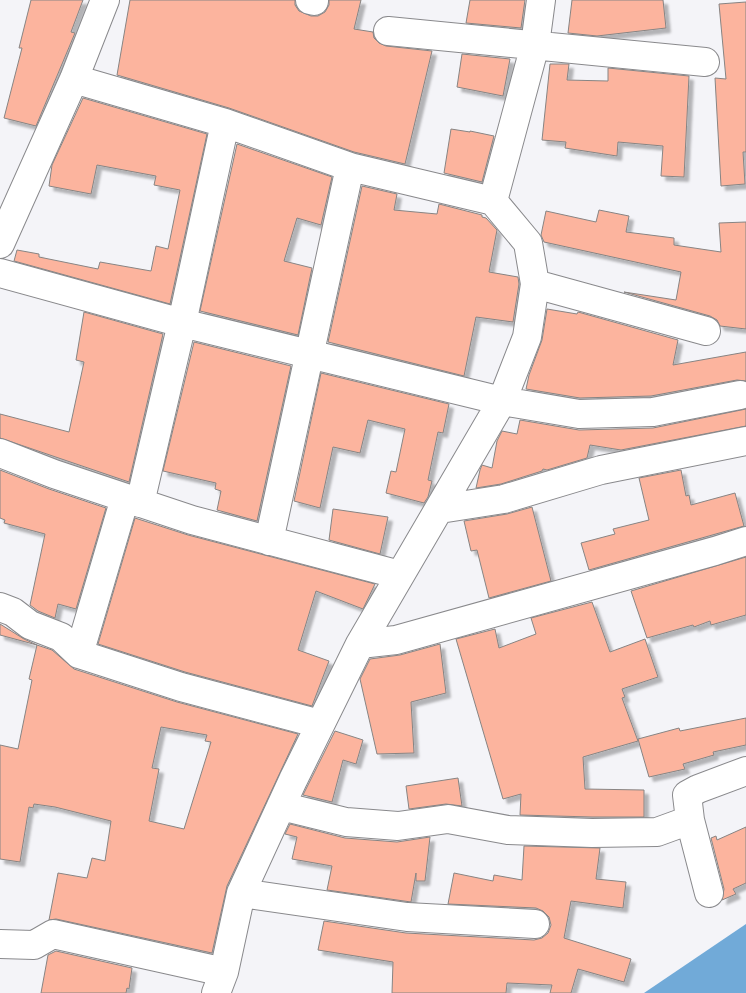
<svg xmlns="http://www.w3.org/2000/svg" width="746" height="993" font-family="Mulish,sans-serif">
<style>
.water{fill:#71aad8}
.building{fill:#fcb49e;stroke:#878483;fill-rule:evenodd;filter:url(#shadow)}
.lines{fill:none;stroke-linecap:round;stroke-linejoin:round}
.street-casing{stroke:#89898c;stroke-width:30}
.street{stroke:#fff;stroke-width:28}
</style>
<defs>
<filter id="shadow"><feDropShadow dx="4.5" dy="4.5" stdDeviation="1" flood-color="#0004"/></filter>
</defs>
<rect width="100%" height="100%" fill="#f4f4f8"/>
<!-- water -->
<path class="water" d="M 746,924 L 746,993 L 644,993 Z"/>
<!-- building -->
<path class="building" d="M 31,0 L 83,0 L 71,32 L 75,33 L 36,126 L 4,118 L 22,48 L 19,48 Z
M 130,0 L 295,0 L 295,5 L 299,11 L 311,16 L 318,16 L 325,12 L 329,5 L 329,0 L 361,0 L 354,29 L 373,32 L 374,38 L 379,43 L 386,46 L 432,51 L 405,164 L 354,152 L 229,108 L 117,75 Z
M 470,0 L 525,0 L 521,28 L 466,23 Z
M 572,0 L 663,0 L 666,28 L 597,36 L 568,33 Z
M 746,2 L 746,152 L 743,152 L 745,184 L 721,186 L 715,78 L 726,79 L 719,4 Z
M 462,54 L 510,59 L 503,96 L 457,87 Z
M 550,64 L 569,64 L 567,80 L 608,81 L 608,68 L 689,76 L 684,177 L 661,176 L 663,146 L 618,142 L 617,156 L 565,148 L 566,142 L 542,140 Z
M 83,98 L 207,134 L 170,304 L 14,261 L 17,250 L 39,254 L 39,257 L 98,269 L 100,262 L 151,271 L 156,246 L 168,249 L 180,190 L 154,185 L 156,176 L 97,165 L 91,194 L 49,186 L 52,165 Z
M 451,129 L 470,132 L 470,131 L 494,136 L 482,182 L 444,173 Z
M 237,144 L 332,177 L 321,225 L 297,218 L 284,261 L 312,268 L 298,335 L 200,311 Z
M 362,186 L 397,194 L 394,210 L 437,214 L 439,204 L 482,215 L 482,217 L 486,218 L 497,230 L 489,272 L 518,277 L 519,284 L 513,322 L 476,317 L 464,376 L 328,342 Z
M 599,210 L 629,216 L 626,232 L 674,238 L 674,245 L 721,252 L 719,223 L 746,222 L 746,329 L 720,326 L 717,320 L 710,316 L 624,292 L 676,300 L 681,272 L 544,242 L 541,235 L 546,211 L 596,222 Z
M 547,309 L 577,314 L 578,312 L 678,340 L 673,365 L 746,352 L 746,381 L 737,380 L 651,396 L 580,398 L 526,389 L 529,375 L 542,340 Z
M 84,312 L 163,334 L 129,482 L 0,438 L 0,414 L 69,432 L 84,362 L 76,360 Z
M 194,342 L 291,366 L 257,521 L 217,510 L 221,491 L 215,489 L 216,483 L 163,471 Z
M 321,373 L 449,404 L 443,433 L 438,432 L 428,480 L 432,481 L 428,497 L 424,503 L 386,493 L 391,471 L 396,472 L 405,429 L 368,420 L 360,453 L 333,447 L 320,508 L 294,501 Z
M 746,409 L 746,426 L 621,450 L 590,445 L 587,458 L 547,470 L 543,469 L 542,471 L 501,484 L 476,488 L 480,470 L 482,465 L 492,468 L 497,441 L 502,431 L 517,434 L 520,420 L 579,430 L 653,428 Z
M 0,470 L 49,489 L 106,508 L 76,609 L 58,604 L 55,618 L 38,611 L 30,605 L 45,534 L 4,523 L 5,520 L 0,518 Z
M 681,470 L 686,496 L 689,495 L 691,505 L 735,493 L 744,526 L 589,570 L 581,543 L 615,534 L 613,529 L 649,520 L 639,478 Z
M 532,507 L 551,581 L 489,598 L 477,550 L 471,551 L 464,521 L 507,514 Z
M 333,509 L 388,517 L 380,554 L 329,540 Z
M 135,518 L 188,535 L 375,584 L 363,609 L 316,591 L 298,650 L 329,661 L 312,706 L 185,672 L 98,644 Z
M 746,557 L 746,615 L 711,625 L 710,621 L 694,627 L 693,625 L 647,638 L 631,591 Z
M 592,602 L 610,652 L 645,639 L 658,677 L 622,689 L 625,697 L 622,698 L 638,741 L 583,757 L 585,789 L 644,790 L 644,817 L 592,817 L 520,815 L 521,794 L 503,799 L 456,639 L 495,629 L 499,648 L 536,634 L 531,618 Z
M 0,624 L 24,639 L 37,645 L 0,635 Z
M 440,644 L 446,693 L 411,702 L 414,753 L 377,754 L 360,679 L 370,659 L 400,655 Z
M 37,645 L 52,650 L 74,669 L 177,702 L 298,734 L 227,886 L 212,953 L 56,919 L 49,920 L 58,873 L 87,878 L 92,858 L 105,861 L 111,821 L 55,807 L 34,804 L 33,808 L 29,807 L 20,862 L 0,859 L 0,745 L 18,749 L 32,680 L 29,679 ZM 161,727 L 207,735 L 205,741 L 211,742 L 184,829 L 149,821 L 159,769 L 152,768 Z
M 746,718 L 746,745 L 713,752 L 714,755 L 683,764 L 685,769 L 649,777 L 638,739 L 679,728 L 680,731 Z
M 335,731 L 363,740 L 356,764 L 343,760 L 332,802 L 303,795 Z
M 458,778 L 462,806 L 446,804 L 409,809 L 406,786 Z
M 290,824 L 345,838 L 397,842 L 430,837 L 425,881 L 416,881 L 416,873 L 411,902 L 327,890 L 332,866 L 292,859 L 297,837 L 285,834 Z
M 746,827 L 746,883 L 733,889 L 736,894 L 722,900 L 724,889 L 711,838 L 716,836 L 717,840 Z
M 524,846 L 600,848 L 596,879 L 626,882 L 623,908 L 571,901 L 564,938 L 631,959 L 624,982 L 578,969 L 571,993 L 550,993 L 552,985 L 507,983 L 506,993 L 392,993 L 393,962 L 318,950 L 324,921 L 406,933 L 534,940 L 542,938 L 548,933 L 551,925 L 549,917 L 543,911 L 536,908 L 448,904 L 454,873 L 493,881 L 494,875 L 522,880 Z
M 56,951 L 132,968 L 129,989 L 127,988 L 126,993 L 41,993 L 48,955 Z"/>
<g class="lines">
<!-- street casing -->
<g class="street-casing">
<path id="street" d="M 310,0 L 314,1
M 388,31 L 705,62
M 74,79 L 225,123 L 350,167 L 493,201 L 528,243 L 535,284 L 527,337 L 502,401 L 360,644
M 493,201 L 535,45 L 541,0
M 0,244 L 74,79 L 105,0
M 0,273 L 182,323 L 502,401 L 579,414 L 653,412 L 740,395
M 535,284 L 706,331
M 0,453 L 54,474 L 192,520 L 400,575
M 140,503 L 182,323 L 225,123
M 440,509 L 504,499 L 601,470 L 746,441
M 269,541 L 350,167
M 0,607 L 13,612 L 30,625 L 61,637 L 79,654 L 181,687 L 320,724
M 79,654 L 125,498
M 281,806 L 346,822 L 398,826 L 448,819 L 508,830 L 592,833 L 657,832 L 690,820 L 687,795 L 698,789 L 746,771
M 690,820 L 709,893
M 241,893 L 407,917 L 535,924
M 0,944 L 34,945 L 53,934 L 224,972
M 216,993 L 224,972 L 241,893 L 293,780 L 360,644 L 396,640 L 715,551 L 746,541"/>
</g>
<!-- street -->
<use href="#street" class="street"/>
</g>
</svg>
